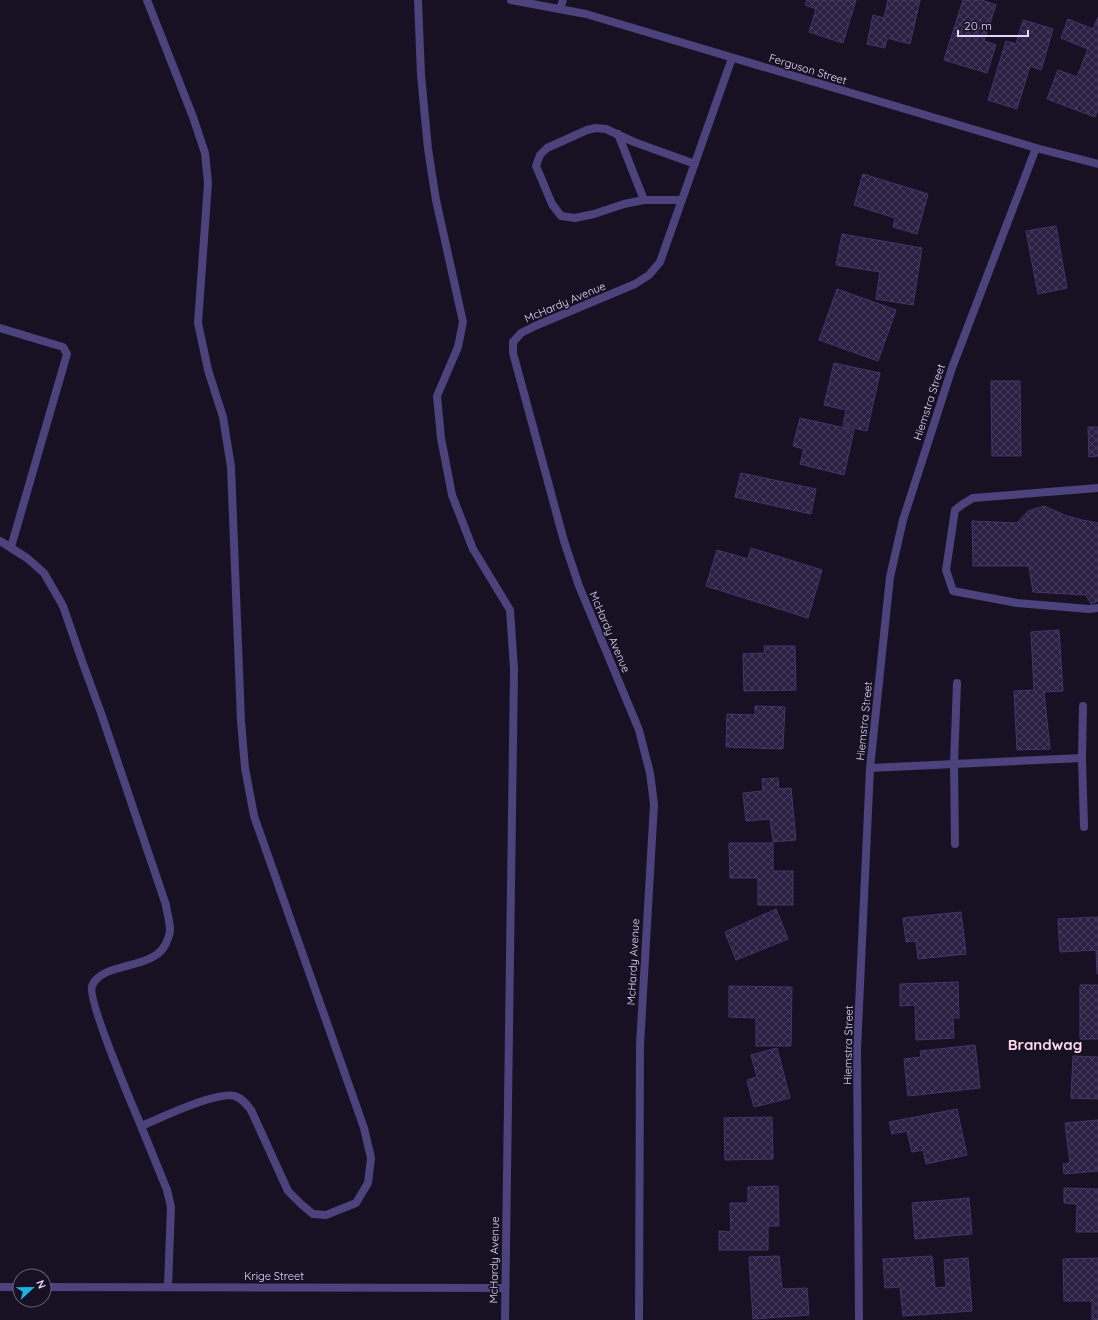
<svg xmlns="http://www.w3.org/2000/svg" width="1098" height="1320" font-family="Quicksand,sans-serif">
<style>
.building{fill:url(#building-cross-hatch);stroke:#46346b}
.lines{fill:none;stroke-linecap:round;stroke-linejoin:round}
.service{stroke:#4c427c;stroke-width:8}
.minor{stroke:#4c427c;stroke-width:8}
.labels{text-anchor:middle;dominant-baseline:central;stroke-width:3.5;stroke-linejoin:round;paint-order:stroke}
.street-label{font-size:11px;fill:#e0d8fa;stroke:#171123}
.district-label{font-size:15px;font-weight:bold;fill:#fad9ea;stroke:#171123}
</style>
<defs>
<pattern id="building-cross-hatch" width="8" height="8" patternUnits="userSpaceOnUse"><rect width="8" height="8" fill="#2b1f42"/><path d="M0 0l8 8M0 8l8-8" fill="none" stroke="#493f5e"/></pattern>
</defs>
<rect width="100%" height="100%" fill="#171123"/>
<!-- building -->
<path class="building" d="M 807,0 L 856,0 L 843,43 L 809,32 L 816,9 L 805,5 Z
M 888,0 L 920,0 L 910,44 L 887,38 L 885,48 L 867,44 L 873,15 L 884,18 Z
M 963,0 L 981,0 L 996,5 L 984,41 L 996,45 L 987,73 L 944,60 Z
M 1098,17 L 1098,109 L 1095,117 L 1047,99 L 1058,70 L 1077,77 L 1088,49 L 1061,38 L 1068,19 L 1093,29 Z
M 1023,20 L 1053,29 L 1041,70 L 1030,66 L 1017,109 L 988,100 L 1006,41 L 1016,44 Z
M 863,174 L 928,194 L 917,234 L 893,227 L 895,218 L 854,205 Z
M 1056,226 L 1067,288 L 1038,294 L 1026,231 Z
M 842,234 L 922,248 L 913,305 L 876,299 L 880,272 L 836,265 Z
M 837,289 L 896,310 L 878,361 L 819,340 Z
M 834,363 L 880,373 L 867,431 L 843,426 L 846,410 L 824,405 Z
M 991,381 L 1020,381 L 1021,456 L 992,456 Z
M 800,418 L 854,430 L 844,475 L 800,464 L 804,449 L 793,446 Z
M 1088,427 L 1098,427 L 1098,456 L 1089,457 Z
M 741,473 L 816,489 L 811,514 L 735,497 Z
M 1044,506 L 1067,516 L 1082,520 L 1098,523 L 1098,601 L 1091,604 L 1086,595 L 1033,592 L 1029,566 L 973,566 L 972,521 L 1017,523 L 1028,511 Z
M 751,548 L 822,570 L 808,618 L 706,586 L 717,550 L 748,559 Z
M 1059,630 L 1063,691 L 1044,692 L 1050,749 L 1017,750 L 1014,691 L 1034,690 L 1031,632 Z
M 764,646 L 795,646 L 796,690 L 744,691 L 743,654 L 765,653 Z
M 755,706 L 785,707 L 783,749 L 726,747 L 727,714 L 755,715 Z
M 778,778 L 779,789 L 791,788 L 796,840 L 773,842 L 770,819 L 746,821 L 743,793 L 763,791 L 762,779 Z
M 729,843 L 773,843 L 773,871 L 793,871 L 793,905 L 758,905 L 758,878 L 730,878 Z
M 776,909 L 788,939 L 736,960 L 725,932 Z
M 961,912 L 966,954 L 918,959 L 916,941 L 906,942 L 903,918 Z
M 1098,917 L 1098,974 L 1097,974 L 1096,950 L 1060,952 L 1058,919 Z
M 958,982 L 959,1018 L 953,1018 L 954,1038 L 916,1040 L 915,1005 L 900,1006 L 900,984 Z
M 1080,985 L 1098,985 L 1098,1039 L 1080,1039 Z
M 729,986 L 792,987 L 791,1046 L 756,1046 L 756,1018 L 729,1017 Z
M 975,1045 L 980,1088 L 908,1096 L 904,1059 L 921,1057 L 920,1051 Z
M 777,1048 L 790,1098 L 754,1107 L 747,1080 L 757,1077 L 751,1055 Z
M 1073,1056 L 1098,1057 L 1098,1099 L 1071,1098 Z
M 957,1109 L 967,1155 L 926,1164 L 923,1150 L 912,1152 L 907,1131 L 892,1134 L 889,1122 Z
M 772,1117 L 773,1159 L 725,1160 L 724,1118 Z
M 1098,1120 L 1098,1171 L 1064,1174 L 1063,1164 L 1070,1163 L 1065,1123 Z
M 778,1186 L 779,1226 L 768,1226 L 768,1250 L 719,1250 L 719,1231 L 731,1232 L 730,1203 L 748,1203 L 748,1187 Z
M 1064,1188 L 1098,1189 L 1098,1232 L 1076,1232 L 1077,1204 L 1064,1203 Z
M 969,1198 L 972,1234 L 915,1239 L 912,1203 Z
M 779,1256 L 782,1289 L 807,1288 L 809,1315 L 753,1319 L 749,1257 Z
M 932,1256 L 935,1288 L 946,1287 L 944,1260 L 968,1258 L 972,1311 L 903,1316 L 900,1287 L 885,1288 L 883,1259 Z
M 1098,1258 L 1098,1320 L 1092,1320 L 1092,1301 L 1064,1301 L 1063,1259 Z"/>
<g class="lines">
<!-- service -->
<path class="service" d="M 147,0 L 193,117 L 205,153 L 208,183 L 198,323 L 208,370 L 223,417 L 231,467 L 241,721 L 245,768 L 254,816 L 364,1128 L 371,1158 L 368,1183 L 356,1203 L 326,1215 L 313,1214 L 301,1204 L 288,1191 L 251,1110 C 246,1104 243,1099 235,1096 C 216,1091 161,1118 141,1126 L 167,1190 L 171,1207 L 168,1286
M 618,134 L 644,200
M 682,200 L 644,200 L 624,204 L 594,214 L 575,218 L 561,216 L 552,204 L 536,166 L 540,155 L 547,148 L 587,130 L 596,128 L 606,129 L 634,142 L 695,164
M 0,328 L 63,347 L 67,354 L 11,547
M 1098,488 L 973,498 L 963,504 L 955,510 L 946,570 L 953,591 L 1017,603 L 1089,609 L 1098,608
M 0,541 L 27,558 L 44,573 L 63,606 L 82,661 L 101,713 L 166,905 C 167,913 170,922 170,930 C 170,933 169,936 168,938 C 159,973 103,959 92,986 C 87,999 133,1107 141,1126
M 639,1320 L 640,1045 L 654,804 L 650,773 L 639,730 L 579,586 L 564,541 L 513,353 L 513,342 L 521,333 L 535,326 L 635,284 L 649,275 L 660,262 L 732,58"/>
<!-- minor -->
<path class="minor" d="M 418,0 L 421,75 L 428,149 L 436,200 L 463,322 L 458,347 L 437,396 L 441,438 L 452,495 L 473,549 L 510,610 L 514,669 L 505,1320
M 511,0 L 586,14 L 1036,148 L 1098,164
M 560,9 L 563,0
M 1083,706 L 1082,758 L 1084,827
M 870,768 L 1082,758
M 955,844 L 954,764 L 957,683
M 0,1287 L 20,1287
M 44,1287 L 504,1288
M 859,1320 L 857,1050 L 870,768 L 890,577 L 903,520 L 952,368 L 1036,148"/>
</g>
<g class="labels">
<!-- street labels -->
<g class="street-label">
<text transform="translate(808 69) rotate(17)">Ferguson Street</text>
<text transform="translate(565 302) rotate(-23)">McHardy Avenue</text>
<text transform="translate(929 402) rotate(-72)">Hiemstra Street</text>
<text transform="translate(610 632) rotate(67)">McHardy Avenue</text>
<text transform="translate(864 721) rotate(-84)">Hiemstra Street</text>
<text transform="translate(633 962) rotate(-87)">McHardy Avenue</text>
<text transform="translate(848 1045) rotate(-89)">Hiemstra Street</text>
<text transform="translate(494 1260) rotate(-89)">McHardy Avenue</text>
<text x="274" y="1276">Krige Street</text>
</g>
<!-- district labels -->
<g class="district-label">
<text x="1045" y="1044">Brandwag</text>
</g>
</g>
<!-- north arrow -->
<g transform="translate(32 1288) rotate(68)"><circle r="19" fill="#171123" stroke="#676179"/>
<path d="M0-3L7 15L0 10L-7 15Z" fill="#1bb4e3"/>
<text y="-6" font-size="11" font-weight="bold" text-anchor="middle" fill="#e0d8fa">N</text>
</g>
<!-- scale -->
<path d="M958 30v6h70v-6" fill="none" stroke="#e0d8fa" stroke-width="2"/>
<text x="964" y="30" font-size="12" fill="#e0d8fa" stroke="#171123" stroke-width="3" paint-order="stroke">20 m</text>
</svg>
